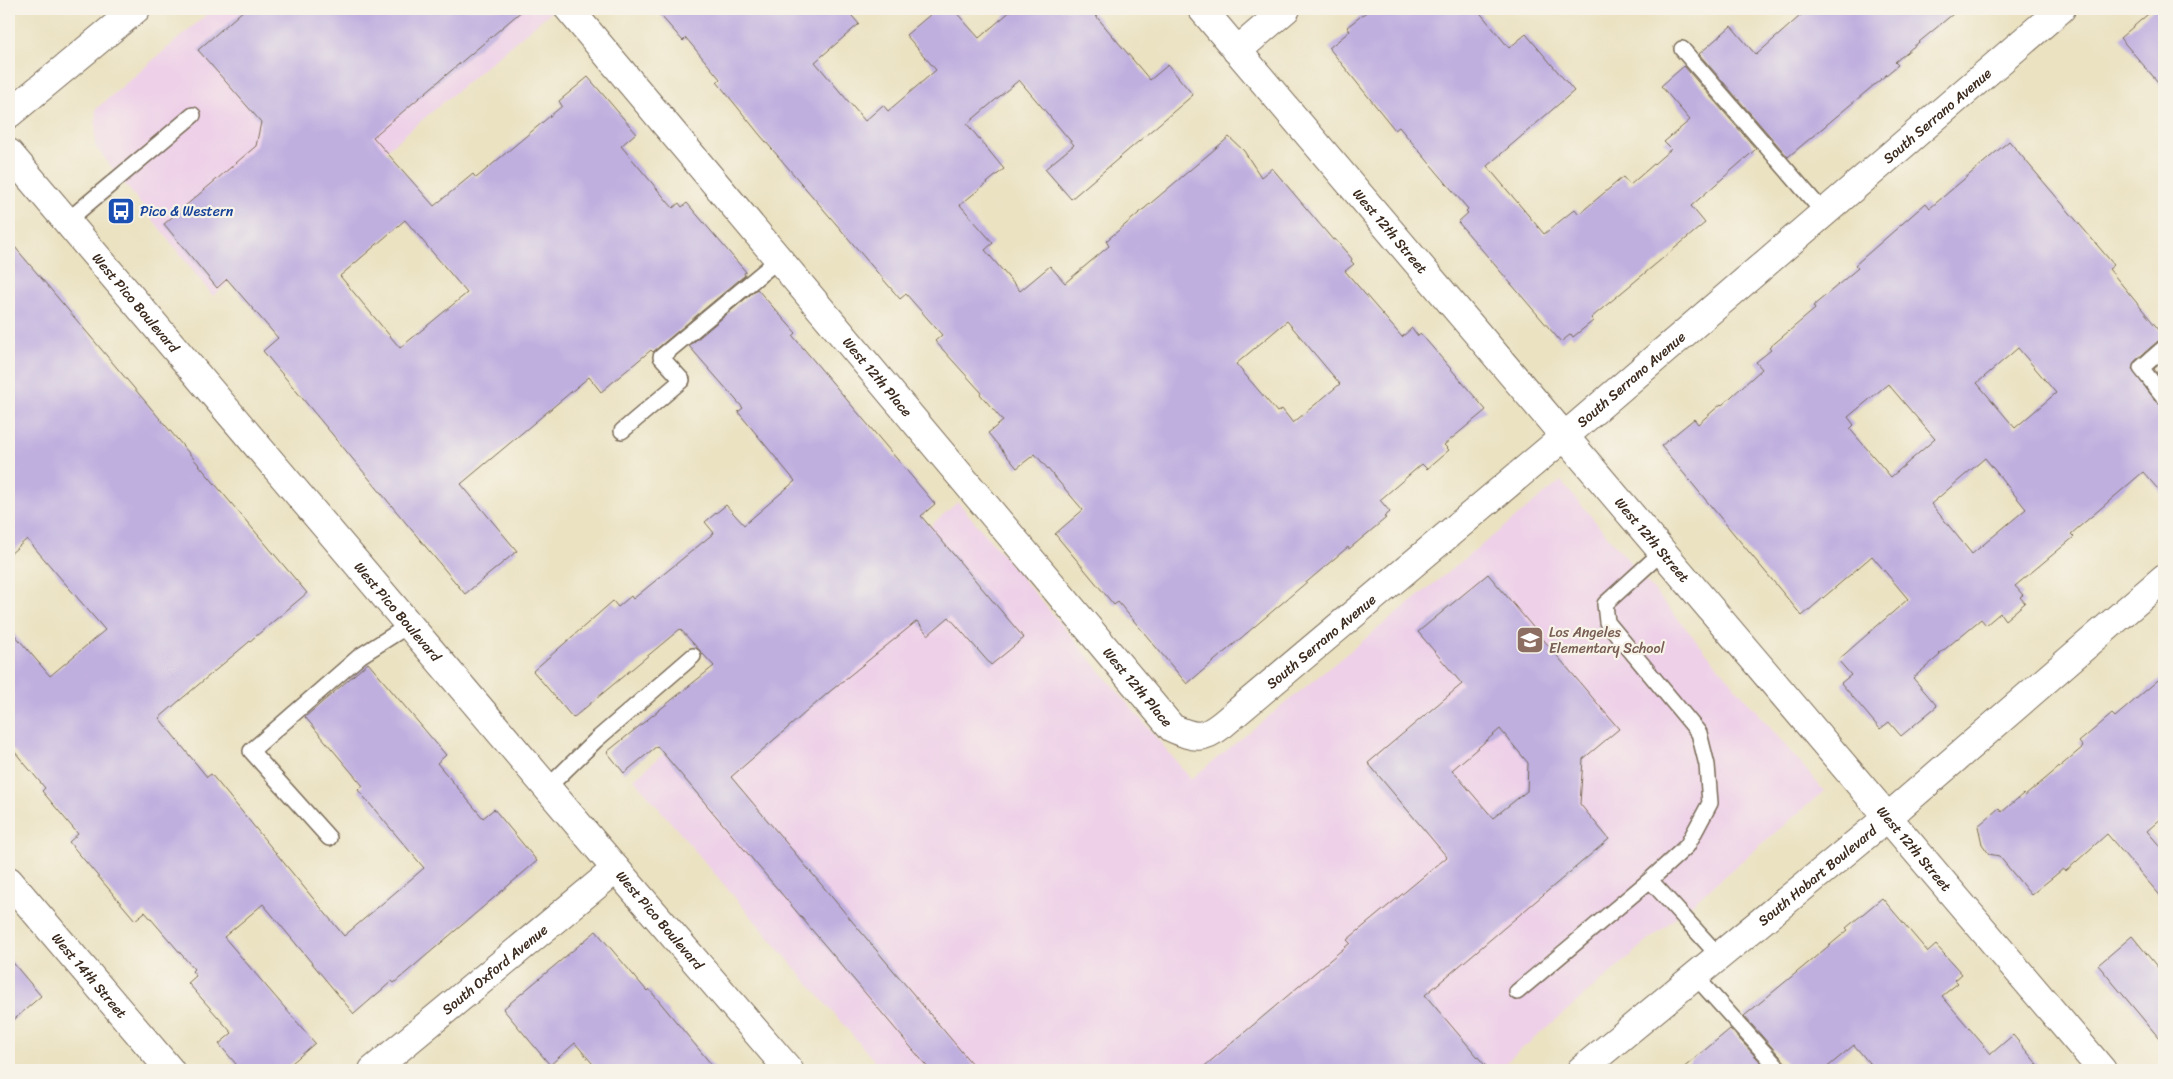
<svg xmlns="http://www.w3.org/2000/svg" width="2173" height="1079" font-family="Sriracha,sans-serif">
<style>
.built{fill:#eed0e8}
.building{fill:#bfafdf;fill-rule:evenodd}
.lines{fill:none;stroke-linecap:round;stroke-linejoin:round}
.lane-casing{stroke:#796a57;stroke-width:18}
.street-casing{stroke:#796a57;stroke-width:30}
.secondary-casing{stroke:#796a57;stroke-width:30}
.primary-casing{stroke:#796a57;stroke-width:30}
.lane{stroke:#fff;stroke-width:15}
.street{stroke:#fff;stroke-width:28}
.secondary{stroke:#fff;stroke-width:28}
.primary{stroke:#fff;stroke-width:28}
.labels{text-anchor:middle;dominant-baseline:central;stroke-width:4.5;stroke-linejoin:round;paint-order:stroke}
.street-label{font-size:14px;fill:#3b2a1e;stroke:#f7f3e8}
.transit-label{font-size:14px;fill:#164399;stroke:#f7f3e8;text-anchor:start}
.education-label{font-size:14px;fill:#785e54;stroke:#f7f3e8;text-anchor:start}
</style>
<rect width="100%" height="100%" fill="#f7f3e8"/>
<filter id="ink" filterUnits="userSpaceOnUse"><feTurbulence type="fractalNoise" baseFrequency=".02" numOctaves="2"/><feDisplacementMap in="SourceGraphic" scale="10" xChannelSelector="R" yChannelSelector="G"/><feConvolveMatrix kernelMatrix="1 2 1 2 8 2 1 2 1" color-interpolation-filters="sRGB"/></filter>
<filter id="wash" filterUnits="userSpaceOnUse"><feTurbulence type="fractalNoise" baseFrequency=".0096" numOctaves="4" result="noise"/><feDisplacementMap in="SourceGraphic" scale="20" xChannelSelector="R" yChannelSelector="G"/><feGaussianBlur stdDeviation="1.12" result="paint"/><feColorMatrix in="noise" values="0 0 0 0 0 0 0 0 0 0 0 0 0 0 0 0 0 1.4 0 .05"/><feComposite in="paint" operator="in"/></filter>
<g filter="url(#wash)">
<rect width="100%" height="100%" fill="#ebe2c2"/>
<!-- built -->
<path class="built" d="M 213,9 L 554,9 L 213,296 L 95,146 L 96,109 Z
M 1561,481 L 1824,791 L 1497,1070 L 882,1070 L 634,779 L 958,502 L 1191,779 Z"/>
<g id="blocks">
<!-- building -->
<path class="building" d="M 245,9 L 524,9 L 373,137 L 434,206 L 473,174 L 476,178 L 562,106 L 559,101 L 588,77 L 636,133 L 621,146 L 673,208 L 679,203 L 682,207 L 687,203 L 746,272 L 744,273 L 745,275 L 653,352 L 651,350 L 601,392 L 589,377 L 461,484 L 517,551 L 465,594 L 263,351 L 278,338 L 227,279 L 217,288 L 164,224 L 256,146 L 261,122 L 198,50 ZM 405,220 L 467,293 L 400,348 L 340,276 Z
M 655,9 L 846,9 L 859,24 L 815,62 L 865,121 L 883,105 L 888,111 L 936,70 L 906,35 L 937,9 L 953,9 L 979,38 L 1013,9 L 1090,9 L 1150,80 L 1168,65 L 1193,95 L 1071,199 L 1045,169 L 1074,145 L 1019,80 L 967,124 L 1004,169 L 960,205 L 993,243 L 985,250 L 1020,291 L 1050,266 L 1065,283 L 1109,246 L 1106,241 L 1229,137 L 1244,151 L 1261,177 L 1272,168 L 1328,234 L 1333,240 L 1335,239 L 1352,259 L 1351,261 L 1354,264 L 1345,271 L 1402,337 L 1412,328 L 1418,336 L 1421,334 L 1486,410 L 1444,445 L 1449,450 L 1427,469 L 1422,464 L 1380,500 L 1390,512 L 1384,517 L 1386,518 L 1349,549 L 1348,547 L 1187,684 L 1118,602 L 1114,605 L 1055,534 L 1083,510 L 1035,454 L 1017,468 L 988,433 L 1003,421 L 980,394 L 981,392 L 935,341 L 942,335 L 906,294 L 900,299 L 760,135 L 717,82 L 720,79 L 686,38 L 683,41 ZM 1287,321 L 1340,384 L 1293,423 L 1282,409 L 1277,412 L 1236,364 Z
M 1370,9 L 1477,9 L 1509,48 L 1526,34 L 1574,91 L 1487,166 L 1544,234 L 1575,209 L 1579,214 L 1623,177 L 1630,185 L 1671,149 L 1664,142 L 1690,120 L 1661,86 L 1684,66 L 1756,149 L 1691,206 L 1705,223 L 1591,318 L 1593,321 L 1573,337 L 1571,334 L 1561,342 L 1458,222 L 1468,213 L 1466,211 L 1468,209 L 1399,127 L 1395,130 L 1329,48 L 1350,31 L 1347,27 Z
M 1808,9 L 1959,9 L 1895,62 L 1898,65 L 1788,157 L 1699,54 L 1731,26 L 1756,55 Z
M 2154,9 L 2164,9 L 2164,89 L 2120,38 Z
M 2009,141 L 2114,265 L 2109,269 L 2164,336 L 2164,339 L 2158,341 L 2135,361 L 2132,369 L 2157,403 L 2164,406 L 2164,496 L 2143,472 L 2071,534 L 2074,537 L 2015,586 L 2023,595 L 2020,597 L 2025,603 L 2005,620 L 2000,613 L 1986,625 L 1981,619 L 1939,654 L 1940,655 L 1913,678 L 1937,706 L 1901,736 L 1889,722 L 1880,729 L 1841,683 L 1851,675 L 1838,660 L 1908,599 L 1872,556 L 1802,616 L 1661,446 L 1694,419 L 1698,424 L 1721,404 L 1722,405 L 1762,369 L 1756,362 L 1771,350 L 1769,348 L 1815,309 L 1813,306 L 1858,268 L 1855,265 L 1926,203 L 1930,208 ZM 2018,348 L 2056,393 L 2015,428 L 1977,383 ZM 1888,384 L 1935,439 L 1891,477 L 1850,429 L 1854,425 L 1848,417 ZM 1985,458 L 2026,509 L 1972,554 L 1931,504 Z
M 9,240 L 307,593 L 159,718 L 207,777 L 211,774 L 344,936 L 424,868 L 358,790 L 363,786 L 305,717 L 368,663 L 446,755 L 437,763 L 483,818 L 494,809 L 537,861 L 394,983 L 392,981 L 354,1014 L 263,904 L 224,937 L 315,1043 L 284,1070 L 241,1070 L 219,1044 L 232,1033 L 188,983 L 196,976 L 192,971 L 194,969 L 145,912 L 135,920 L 69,842 L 78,834 L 42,791 L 45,788 L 9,745 L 9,628 L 50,676 L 105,630 L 27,539 L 9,555 Z
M 757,289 L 796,333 L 793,336 L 935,504 L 921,516 L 1024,638 L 991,665 L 949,617 L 928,635 L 917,621 L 828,693 L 731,777 L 977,1070 L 930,1070 L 657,746 L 624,773 L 607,752 L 714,666 L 680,629 L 573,718 L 533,671 L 613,601 L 618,607 L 631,596 L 633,599 L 714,533 L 705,522 L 726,505 L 744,525 L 795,481 L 738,412 L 743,408 L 689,346 Z
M 2164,360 L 2164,382 L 2154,369 Z
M 1488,574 L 1619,729 L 1583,759 L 1580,804 L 1609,839 L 1425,995 L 1489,1070 L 1200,1070 L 1350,943 L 1347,940 L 1447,857 L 1368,763 L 1462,684 L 1418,632 ZM 1500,729 L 1528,763 L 1527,791 L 1493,818 L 1452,770 Z
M 2164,675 L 2164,816 L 2147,831 L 2164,851 L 2164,900 L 2107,834 L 2066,871 L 2063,869 L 2031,895 L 1999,856 L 1989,854 L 1982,844 L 1978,826 L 1999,808 L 2002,812 L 2023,794 L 2025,796 L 2083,747 L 2079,742 L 2112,714 L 2115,717 Z
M 1882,898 L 1928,952 L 1936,945 L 1962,974 L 1955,980 L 1958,983 L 1942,996 L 1991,1054 L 2013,1035 L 2042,1070 L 1875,1070 L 1854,1045 L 1824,1070 L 1789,1070 L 1787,1064 L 1744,1016 L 1848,930 L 1846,928 Z
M 596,931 L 647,991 L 649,989 L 716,1070 L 598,1070 L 575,1043 L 550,1065 L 503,1009 Z
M 2132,936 L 2164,975 L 2164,1044 L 2098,965 Z
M 9,958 L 41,996 L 9,1024 Z
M 1730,1029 L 1768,1070 L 1681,1070 L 1724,1034 Z"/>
</g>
</g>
<g filter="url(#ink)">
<use href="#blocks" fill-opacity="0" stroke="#796a57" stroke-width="1"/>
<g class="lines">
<!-- lane casing -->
<g class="lane-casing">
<path id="lane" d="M 1682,49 L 1824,213
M 67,221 L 193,115
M 2164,348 L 2141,368 L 2164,397
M 622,431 L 682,380 L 661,357 L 779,259
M 547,788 L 596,740 L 693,656
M 329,838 L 251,751 L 360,656 L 409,625
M 1650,880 L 1719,956
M 1695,976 L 1780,1070
M 1517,992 L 1650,880 L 1687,846 L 1710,803 L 1707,765 L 1699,733 L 1607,622 L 1605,604 L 1662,552"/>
</g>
<!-- street casing -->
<g class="street-casing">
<g id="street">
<path id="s1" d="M 569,9 L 1172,728 C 1195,738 1203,740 1223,724 L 1565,436 L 2061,9"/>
<path id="s2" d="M 1202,9 L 2102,1070"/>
<path d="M 1237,51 L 1286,9"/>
<path id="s3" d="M 9,881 L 170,1070"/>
<path id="s4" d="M 373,1070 L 616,869"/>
<path id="s5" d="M 1581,1070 L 1888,817 L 2164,578"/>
</g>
</g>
<!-- secondary casing -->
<g class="secondary-casing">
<g id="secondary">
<path id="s6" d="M 9,153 L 616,869 L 789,1070"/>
</g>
</g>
<!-- primary casing -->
<g class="primary-casing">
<path id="primary" d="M 9,114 L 136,9"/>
</g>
<!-- lane -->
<use href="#lane" class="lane"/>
<!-- street -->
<use href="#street" class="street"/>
<!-- secondary -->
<use href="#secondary" class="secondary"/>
<!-- primary -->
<use href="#primary" class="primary"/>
</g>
</g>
<!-- icons -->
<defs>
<g id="bus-square" transform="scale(1.4375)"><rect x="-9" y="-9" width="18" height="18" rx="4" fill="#1a4fb4" stroke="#f7f3e8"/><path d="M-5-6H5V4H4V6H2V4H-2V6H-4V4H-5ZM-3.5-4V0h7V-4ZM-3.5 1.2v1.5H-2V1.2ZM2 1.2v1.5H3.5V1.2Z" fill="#fff"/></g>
<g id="school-square" transform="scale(1.4375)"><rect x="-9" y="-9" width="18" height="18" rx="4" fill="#8d6e63" stroke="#f7f3e8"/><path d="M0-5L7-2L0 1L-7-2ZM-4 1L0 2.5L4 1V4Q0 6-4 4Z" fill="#fff"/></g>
</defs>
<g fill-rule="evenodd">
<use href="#bus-square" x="121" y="211"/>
<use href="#school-square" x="1530" y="640"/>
</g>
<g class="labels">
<!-- street labels -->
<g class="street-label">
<text stroke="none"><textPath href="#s1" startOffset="1932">South Serrano Avenue</textPath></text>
<text stroke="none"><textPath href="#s2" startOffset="291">West 12th Street</textPath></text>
<text stroke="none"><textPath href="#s6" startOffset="196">West Pico Boulevard</textPath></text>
<text stroke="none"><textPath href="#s1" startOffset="480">West 12th Place</textPath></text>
<text stroke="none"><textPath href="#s1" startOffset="1528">South Serrano Avenue</textPath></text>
<text stroke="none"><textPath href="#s2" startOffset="696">West 12th Street</textPath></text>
<text stroke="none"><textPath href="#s6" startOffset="601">West Pico Boulevard</textPath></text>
<text stroke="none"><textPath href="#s1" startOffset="1122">South Serrano Avenue</textPath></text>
<text stroke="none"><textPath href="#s1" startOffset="885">West 12th Place</textPath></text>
<text stroke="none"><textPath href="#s2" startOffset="1101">West 12th Street</textPath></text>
<text stroke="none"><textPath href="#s5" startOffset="306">South Hobart Boulevard</textPath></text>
<text stroke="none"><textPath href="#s6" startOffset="1006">West Pico Boulevard</textPath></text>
<text stroke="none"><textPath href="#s4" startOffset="158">South Oxford Avenue</textPath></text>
<text stroke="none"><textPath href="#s3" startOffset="124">West 14th Street</textPath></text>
</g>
<!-- transit labels -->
<g class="transit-label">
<text x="140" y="211">Pico &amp; Western</text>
</g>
<!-- education labels -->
<g class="education-label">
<text x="1549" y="632">Los Angeles<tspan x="1549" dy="16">Elementary School</tspan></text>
</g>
</g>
<!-- margin -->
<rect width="2173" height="1079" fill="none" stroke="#f7f3e8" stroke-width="30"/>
</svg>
